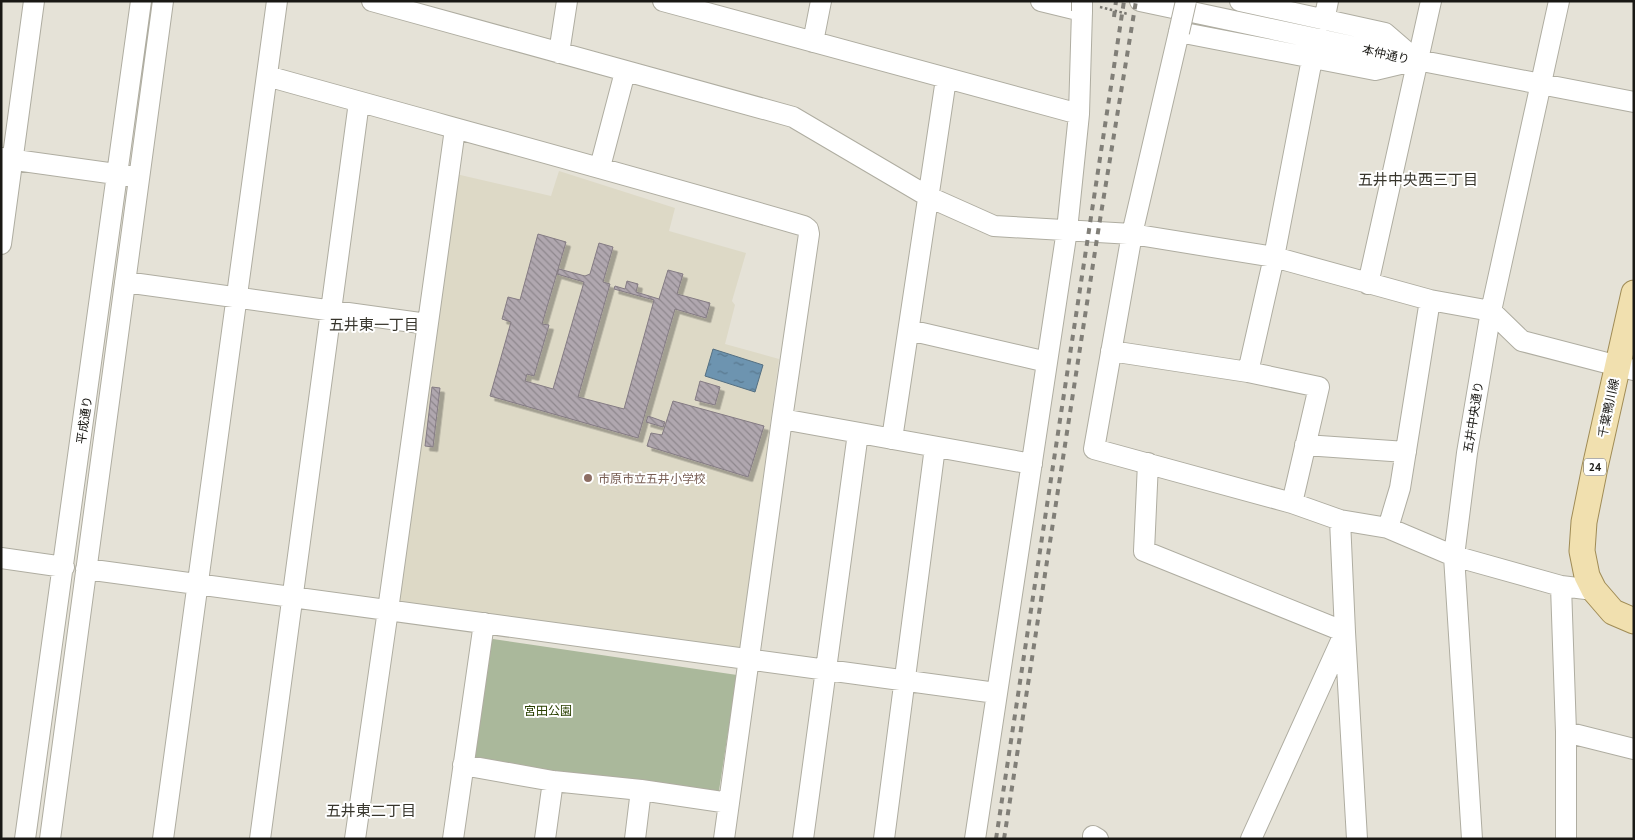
<svg xmlns="http://www.w3.org/2000/svg" width="1635" height="840" font-family="'PT Sans','Noto Sans JP',sans-serif">
<style>
.built{fill:#ddd9c6}
.park{fill:#aab89b}
.water{fill:url(#water-ripples);stroke:#546f81}
.building{fill:url(#building-back-hatch);stroke:#847b83;filter:url(#shadow)}
.lines{fill:none;stroke-linecap:round;stroke-linejoin:round}
.minor-casing{stroke:#afada1;stroke-width:22}
.major-casing{stroke:#a08c56;stroke-width:27}
.path{stroke:#77756e;stroke-width:2.5;stroke-dasharray:2.5 2.5;stroke-linecap:butt}
.minor{stroke:#fff;stroke-width:20}
.major{stroke:#f1e0af;stroke-width:25}
.rail{stroke:#817f78;stroke-width:4;stroke-dasharray:6 6;stroke-linecap:butt}
.minor-bridge-casing{stroke:#afada1;stroke-width:22;stroke-linecap:butt}
.minor-bridge{stroke:#fff;stroke-width:20}
.education-dot{fill:#8d6e63;stroke:#fff;stroke-width:2}
.labels{text-anchor:middle;dominant-baseline:central;stroke-width:4;stroke-linejoin:round;paint-order:stroke}
.shield{fill:#fff;stroke:#5e5d5a;stroke-width:1}
.shield-label{font-size:11px;font-weight:bold;fill:#191814}
.street-label{font-size:12px;fill:#191814;stroke:#fff}
.education-label{font-size:12px;fill:#785e54;stroke:#fff;text-anchor:start}
.park-label{font-size:12px;fill:#2a4000;stroke:#fff}
.quarter-label{font-size:15px;fill:#37352c;stroke:#fff}
</style>
<defs>
<pattern id="water-ripples" width="26" height="14" patternUnits="userSpaceOnUse" patternTransform="scale(1.25)"><rect width="26" height="14" fill="#6d94b0"/><path d="M2 4q2-2 4 0t4 0M15 11q2-2 4 0t4 0" fill="none" stroke="#59788e"/></pattern>
<pattern id="building-back-hatch" width="6" height="6" patternUnits="userSpaceOnUse" patternTransform="scale(1.25)"><rect width="6" height="6" fill="#b0a7af"/><path d="M-1 5l2 2M0 0l6 6M5-1l2 2" fill="none" stroke="#8e878d"/></pattern>
<filter id="shadow"><feDropShadow dx="4.5" dy="4.5" stdDeviation="0" flood-color="#0004"/></filter>
</defs>
<rect width="100%" height="100%" fill="#e5e2d7"/>
<!-- built -->
<path class="built" d="M 559,171 L 675,208 L 669,231 L 746,253 L 732,301 L 735,305 L 725,344 L 779,359 L 740,647 L 732,652 L 406,608 L 396,597 L 456,174 L 551,196 Z"/>
<!-- park -->
<path class="park" d="M 493,639 L 737,675 L 718,797 L 478,762 L 474,754 L 488,643 Z"/>
<!-- water -->
<path class="water" d="M 713,349 L 763,365 L 755,392 L 705,376 Z"/>
<!-- building -->
<path class="building" d="M 538,234 L 566,242 L 542,324 L 549,325 L 534,376 L 527,374 L 525,381 L 553,389 L 584,282 L 557,274 L 559,269 L 585,276 L 590,274 L 599,243 L 613,247 L 603,282 L 610,284 L 578,397 L 624,409 L 654,300 L 614,289 L 615,286 L 625,289 L 627,281 L 638,284 L 636,292 L 659,299 L 668,270 L 683,274 L 677,294 L 710,303 L 706,318 L 675,309 L 638,438 L 490,396 L 511,322 L 502,319 L 508,297 L 520,300 Z
M 700,381 L 720,387 L 715,405 L 695,400 Z
M 432,387 L 440,388 L 433,447 L 425,446 Z
M 673,401 L 764,426 L 748,477 L 647,446 L 651,433 L 662,435 Z
M 648,416 L 665,422 L 663,427 L 646,422 Z"/>
<g class="lines">
<!-- minor casing -->
<g class="minor-casing">
<path id="minor" d="M 372,1 L 793,117 L 929,197 L 994,226 L 1132,234 L 1274,257 L 1430,300 L 1491,311 L 1522,341 L 1634,370
M 663,1 L 1079,114
M 1140,1 L 1417,60 L 1634,102
M 1240,1 L 1385,33 L 1414,58
M 1324,21 L 1328,1
M 813,42 L 821,1
M 559,53 L 567,1
M 1417,60 L 1375,70 L 1179,32 L 1132,234 L 1094,449 L 1292,503 L 1340,520 L 1388,528 L 1454,556 L 1561,586 L 1594,590
M 267,76 C 446,126 625,174 804,226 L 808,229 L 809,234 L 782,419 L 724,839
M 1,158 L 130,176
M 600,167 L 625,72
M 1,244 L 34,1
M 125,282 L 427,324
M 1368,284 L 1431,1
M 909,330 L 1047,362
M 1111,351 L 1248,372 L 1319,387 L 1292,503
M 1248,372 L 1274,257 L 1312,59
M 782,419 L 1032,464
M 892,439 L 946,79
M 1305,445 L 1406,452
M 1148,463 L 1144,551 L 1345,632 L 1251,839
M 1340,520 L 1345,632 L 1357,839
M 1388,528 L 1400,488 L 1430,300
M 1,558 L 64,567
M 86,569 L 996,693
M 1561,586 L 1566,732 L 1566,839
M 1566,732 L 1634,749
M 463,765 L 553,781 L 641,790 L 729,803
M 1093,836 L 1098,839
M 25,839 L 141,1
M 50,839 L 163,1
M 163,839 L 277,1
M 260,839 L 359,102
M 355,839 L 388,610 L 455,129
M 453,839 L 484,623
M 545,839 L 553,781
M 635,839 L 641,790
M 803,839 L 858,433
M 884,839 L 935,447
M 975,839 L 1067,230 L 1079,114 L 1082,11 L 1041,1
M 1472,839 L 1454,556 L 1467,453 L 1491,311 L 1559,1"/>
</g>
<!-- major casing -->
<g class="major-casing">
<path id="major" d="M 1634,293 L 1595,467 L 1584,522 L 1582,551 L 1587,576 L 1594,590 L 1613,612 L 1634,621"/>
</g>
<!-- path -->
<path class="path" d="M 1100,7 L 1128,14"/>
<!-- minor -->
<use href="#minor" class="minor"/>
<!-- major -->
<use href="#major" class="major"/>
<!-- rail -->
<path class="rail" d="M 1114,17 L 1116,1
M 996,839 L 1124,1
M 1004,839 L 1098,232 L 1136,1"/>
<!-- minor-bridge casing -->
<g class="minor-bridge-casing">
<path id="minor-bridge" d="M 1082,1 L 1082,11
M 1179,32 L 1186,1"/>
</g>
<!-- minor-bridge -->
<use href="#minor-bridge" class="minor-bridge"/>
</g>
<!-- markers -->
<circle class="education-dot" cx="588" cy="478" r="5"/>
<g class="labels">
<!-- shield labels -->
<rect class="shield" x="1584" y="458.5" width="22" height="17" rx="4"/>
<g class="shield-label">
<text x="1595" y="467">24</text>
</g>
<!-- street labels -->
<g class="street-label">
<text transform="translate(1386 54) rotate(13)">本仲通り</text>
<text transform="translate(1608 408) rotate(-78)">千葉鴨川線</text>
<text transform="translate(1473 417) rotate(-81)">五井中央通り</text>
<text transform="translate(84 420) rotate(-82)">平成通り</text>
</g>
<!-- education labels -->
<g class="education-label">
<text x="598" y="478">市原市立五井小学校</text>
</g>
<!-- park labels -->
<g class="park-label">
<text x="548" y="710">宮田公園</text>
</g>
<!-- quarter labels -->
<g class="quarter-label">
<text x="1418" y="179">五井中央西三丁目</text>
<text x="374" y="324">五井東一丁目</text>
<text x="371" y="810">五井東二丁目</text>
</g>
</g>
<!-- border -->
<rect width="1635" height="840" fill="none" stroke="#191814" stroke-width="5"/>
</svg>
